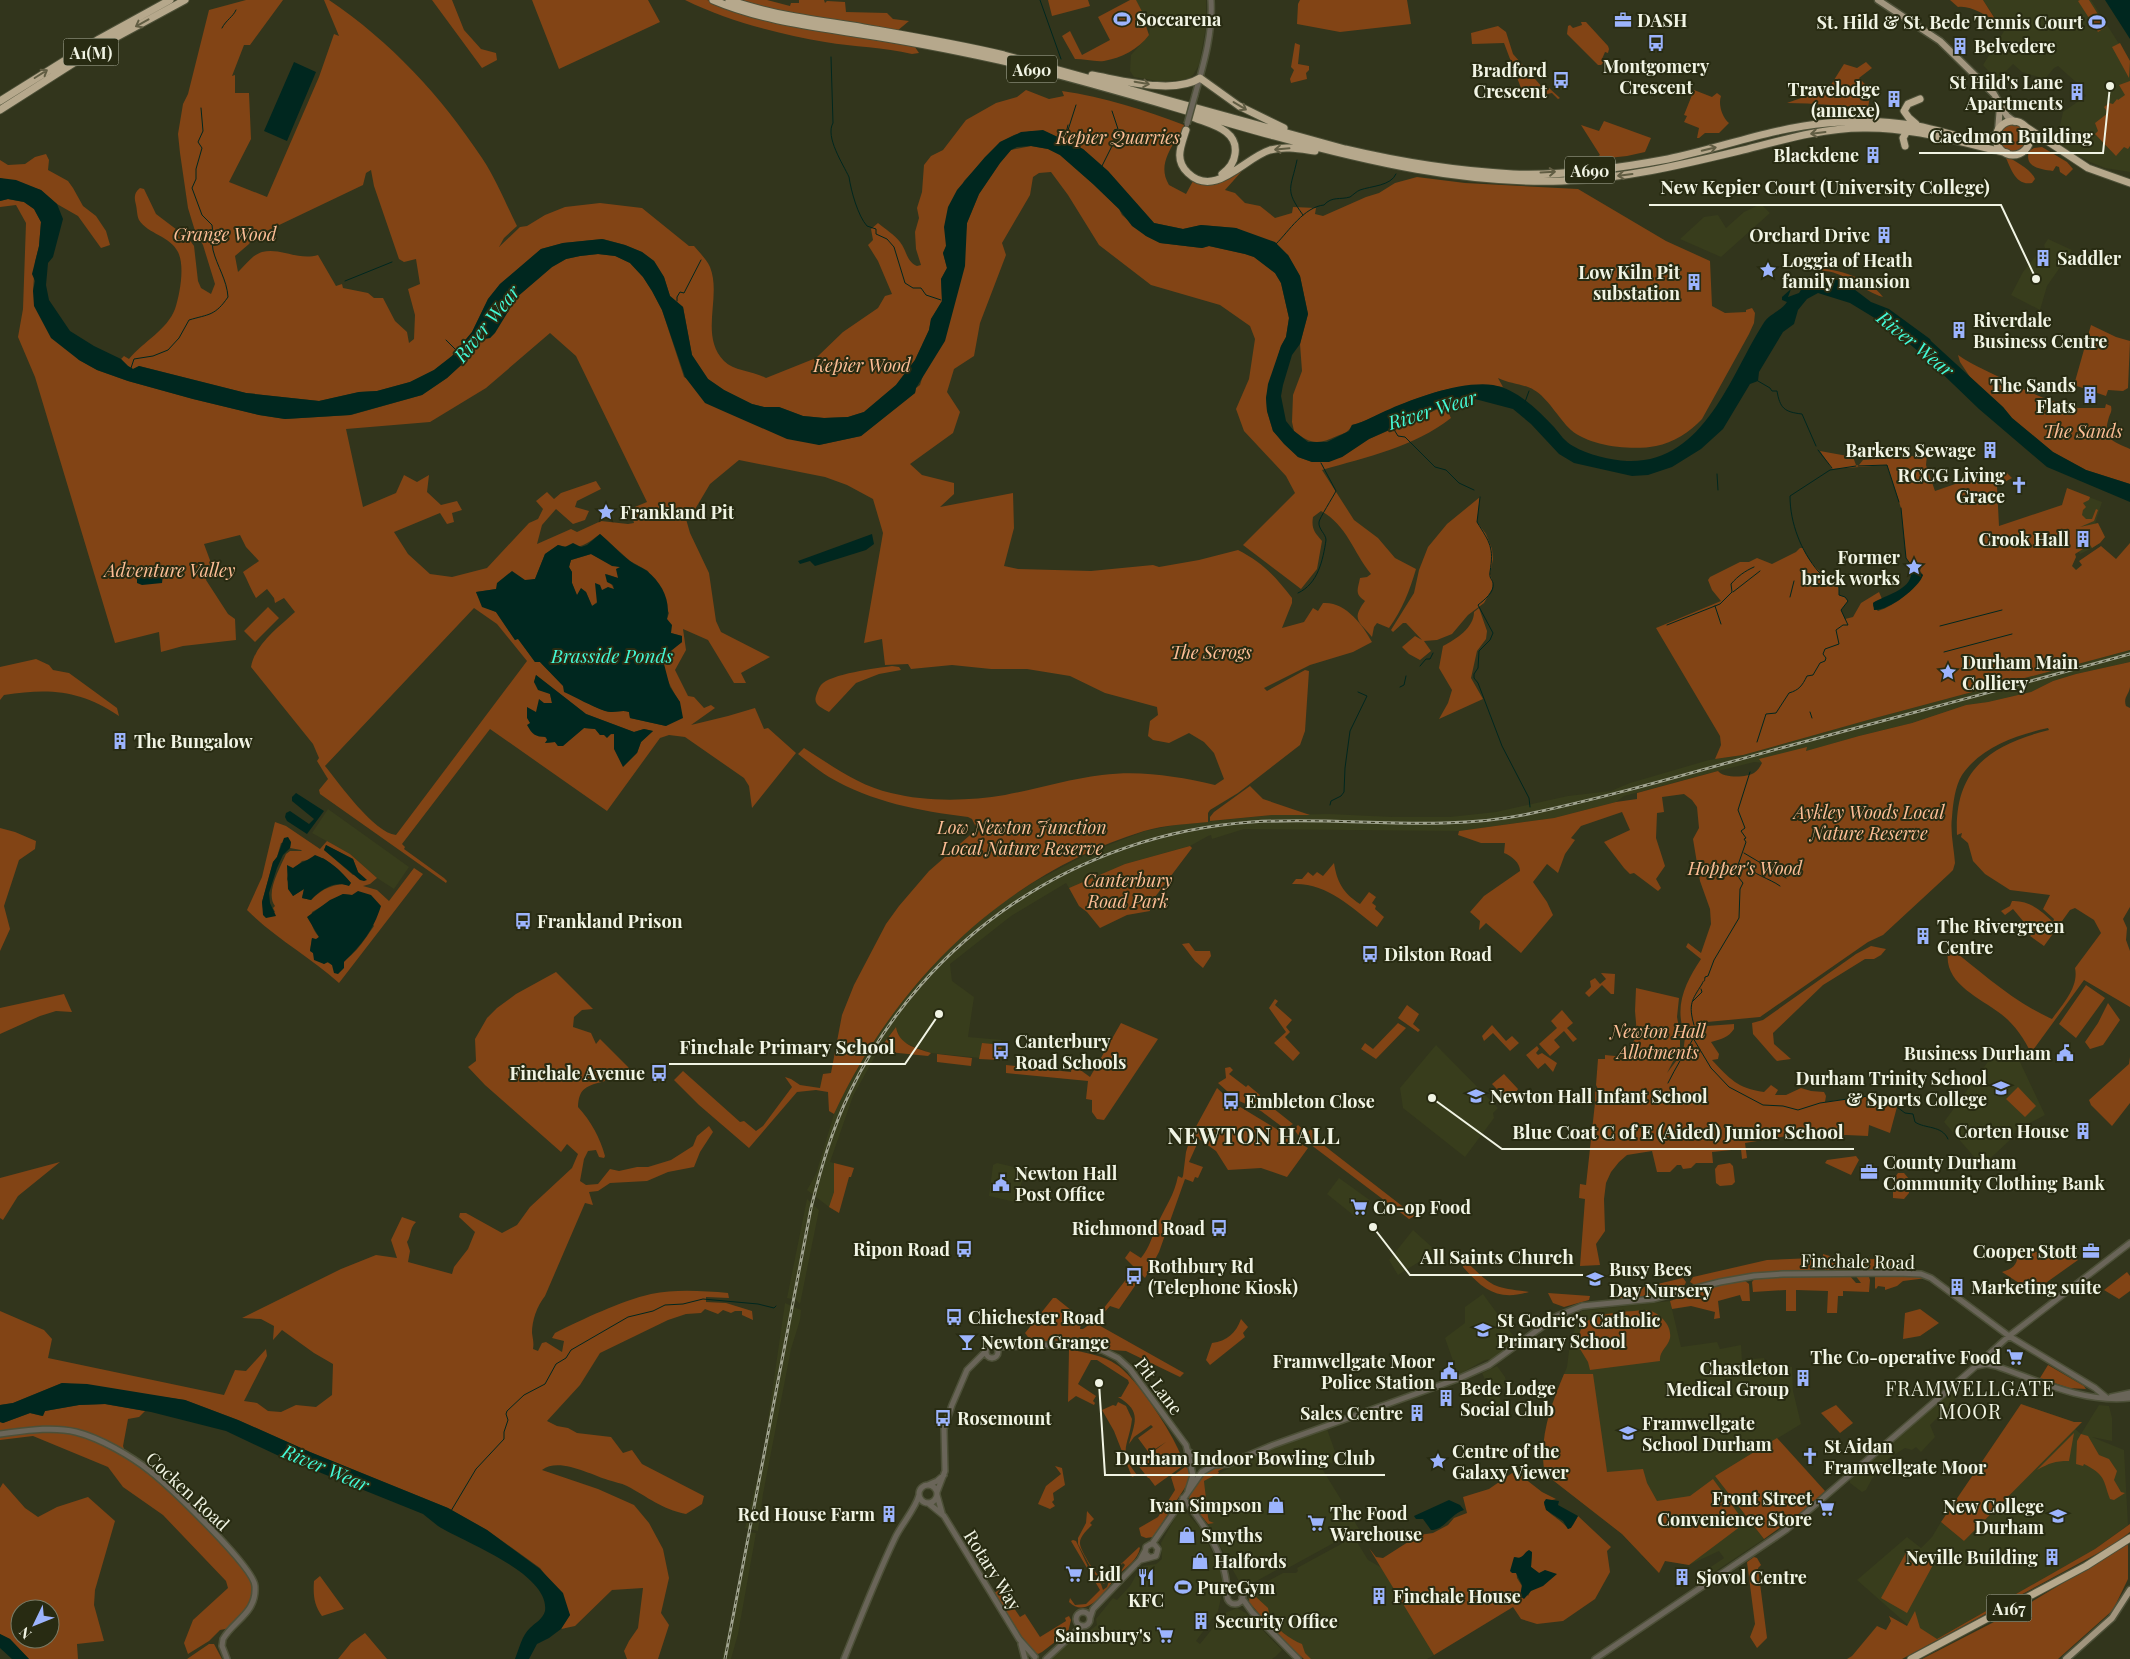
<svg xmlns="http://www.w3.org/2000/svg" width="2130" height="1659" font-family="'Playfair Display',serif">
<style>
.built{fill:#383d1c}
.green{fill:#824415;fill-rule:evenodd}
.water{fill:#00271f;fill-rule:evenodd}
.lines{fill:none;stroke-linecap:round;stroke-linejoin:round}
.stream{stroke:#00271f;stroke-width:1}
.minor-casing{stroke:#4d5038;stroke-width:8}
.major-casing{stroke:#4d5038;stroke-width:9}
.highway-casing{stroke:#4d5038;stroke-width:9}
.minor{stroke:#6a6559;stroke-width:5}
.major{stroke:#a1957e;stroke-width:6}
.highway{stroke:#b6a88c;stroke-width:7}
.rail-casing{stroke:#a0a38f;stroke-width:3}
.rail{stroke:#282b12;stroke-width:1;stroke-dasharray:4;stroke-linecap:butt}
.minor-bridge-casing{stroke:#4d5038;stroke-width:8;stroke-linecap:butt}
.minor-bridge{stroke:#6a6559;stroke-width:5}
.oneway{stroke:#615d43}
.labels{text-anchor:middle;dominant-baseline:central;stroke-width:4;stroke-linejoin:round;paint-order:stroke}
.shield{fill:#282b12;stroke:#b5b8a5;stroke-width:1}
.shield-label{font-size:16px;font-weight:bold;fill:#f1f4e4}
.poi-label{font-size:18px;font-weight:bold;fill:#f1f4e4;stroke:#282b12;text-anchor:start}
.park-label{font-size:18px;font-style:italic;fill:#fdbe96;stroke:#282b12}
.street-label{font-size:18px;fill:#f1f4e4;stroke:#282b12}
.water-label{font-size:19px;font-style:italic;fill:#43fad8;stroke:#282b12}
.quarter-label{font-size:20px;letter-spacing:1px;fill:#f1f4e4;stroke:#282b12}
.district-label{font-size:22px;font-weight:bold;letter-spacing:1px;fill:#f1f4e4;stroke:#282b12}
.leader{fill:none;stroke:#f1f4e4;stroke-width:2}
.callout-dot{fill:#f1f4e4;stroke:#282b12;stroke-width:2}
.callout-label{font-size:19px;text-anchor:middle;font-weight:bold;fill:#f1f4e4;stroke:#282b12;stroke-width:4;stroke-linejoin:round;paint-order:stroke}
</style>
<rect width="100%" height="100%" fill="#32351c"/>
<!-- built -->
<path class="built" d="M 1135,0 L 1206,0 L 1206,27 L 1199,65 L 1193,75 L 1187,80 L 1157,81 L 1134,77 L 1130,71 L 1131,55 L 1149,35 L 1150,26 Z
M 1983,0 L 2091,0 L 2130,61 L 2130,172 L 2105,168 L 2090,162 L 2067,149 L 2051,135 L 2060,126 L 2063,112 L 2086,96 L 2078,84 L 2058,66 L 2054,68 L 2045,79 L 2022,72 L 2013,64 L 2004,73 L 1999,89 L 1994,82 L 1997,80 L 1983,65 L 2004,31 Z
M 1761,204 L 1770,213 L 1721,257 L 1680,239 L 1704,217 L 1718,215 L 1726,228 L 1744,212 Z
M 2048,239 L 2072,250 L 2047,286 L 2040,310 L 2011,295 L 2023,272 L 2039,252 L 2042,252 L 2045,248 L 2044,245 Z
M 2086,496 L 2102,502 L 2095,524 L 2098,523 L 2105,537 L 2100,543 L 2092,548 L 2080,554 L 2078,551 L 2075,553 L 2076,557 L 2072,566 L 2067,567 L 2079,511 Z
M 2130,650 L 2130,662 L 2076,674 L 2053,681 L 2031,692 L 1988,702 L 1966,705 L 1912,723 L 1859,736 L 1765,763 L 1754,762 L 1706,774 L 1624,796 L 1616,802 L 1554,818 L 1459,831 L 1244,829 L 1212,839 L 1211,835 L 1208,836 L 1190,846 L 1125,864 L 1069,888 L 1066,883 L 1011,916 L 950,964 L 952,981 L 974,997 L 968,1037 L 1002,1040 L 1000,1060 L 931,1053 L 905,1043 L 900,1039 L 896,1027 L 878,1051 L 853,1096 L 830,1162 L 834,1163 L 834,1192 L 829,1207 L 807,1190 L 816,1174 L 834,1114 L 844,1092 L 874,1041 L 897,1006 L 948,949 L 978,921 L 1004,901 L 1034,882 L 1093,851 L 1145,831 L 1175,825 L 1272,815 L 1329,814 L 1392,817 L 1450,817 L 1496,812 L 1568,796 L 1611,791 L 1630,783 L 1709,760 L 1743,755 L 1875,718 Z
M 328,809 L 409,867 L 394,889 L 377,878 L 350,854 L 312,833 Z
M 1436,1045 L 1498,1108 L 1493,1113 L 1494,1118 L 1465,1157 L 1403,1108 L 1400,1088 Z
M 1998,1048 L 2010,1050 L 2020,1062 L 2045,1115 L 2016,1130 L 2010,1140 L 1982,1166 L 1944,1122 Z
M 997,1163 L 1026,1170 L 1015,1202 L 989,1196 L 993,1165 Z
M 1339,1178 L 1371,1201 L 1357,1218 L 1327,1194 Z
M 807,1199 L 819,1210 L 800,1304 L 796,1300 L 787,1298 Z
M 1413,1230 L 1434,1249 L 1422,1260 L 1398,1275 L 1389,1260 Z
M 1483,1294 L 1517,1341 L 1493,1359 L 1485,1360 L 1458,1375 L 1445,1338 L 1465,1323 L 1465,1307 Z
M 1670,1301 L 1681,1347 L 1717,1342 L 1720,1349 L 1741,1345 L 1742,1360 L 1764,1358 L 1767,1371 L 1775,1372 L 1780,1367 L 1792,1367 L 1793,1391 L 1801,1424 L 1715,1476 L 1764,1539 L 1710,1575 L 1706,1570 L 1724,1558 L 1719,1551 L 1689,1565 L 1665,1561 L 1659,1573 L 1622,1534 L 1545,1474 L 1542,1457 L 1549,1411 L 1567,1367 L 1570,1343 L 1581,1311 Z
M 785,1303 L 801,1310 L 800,1320 L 791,1349 L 763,1494 L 758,1531 L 745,1528 L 763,1455 Z
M 1497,1366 L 1505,1377 L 1507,1386 L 1497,1392 L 1502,1403 L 1493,1409 L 1482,1389 L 1488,1386 L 1482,1373 Z
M 1950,1392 L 1956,1399 L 1930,1425 L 1935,1437 L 1921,1452 L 1916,1447 L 1912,1450 L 1905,1448 L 1889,1458 L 1872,1479 L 1866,1490 L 1862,1492 L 1850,1483 L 1850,1480 Z
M 2021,1404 L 2074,1422 L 2082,1422 L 2075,1429 L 2081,1434 L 2099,1405 L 2109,1406 L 2112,1418 L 2112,1441 L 2092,1437 L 2124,1450 L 2128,1525 L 2095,1549 L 1937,1639 L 1917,1633 L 1857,1580 L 1907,1537 L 1921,1548 L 1932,1537 L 1941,1522 L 1964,1541 L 1994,1511 Z
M 1327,1429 L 1338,1460 L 1321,1467 L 1359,1529 L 1288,1568 L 1280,1568 L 1249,1585 L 1241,1585 L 1207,1522 L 1204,1481 L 1253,1456 Z
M 1181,1512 L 1186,1512 L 1200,1528 L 1223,1573 L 1224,1585 L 1218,1611 L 1196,1641 L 1200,1644 L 1225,1613 L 1237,1608 L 1246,1613 L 1282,1650 L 1275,1657 L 1272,1659 L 1051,1659 L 1077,1633 L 1084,1631 L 1088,1632 L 1097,1625 L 1096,1619 L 1113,1598 L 1117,1600 L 1130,1586 L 1139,1570 L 1144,1566 L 1156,1564 L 1162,1559 L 1161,1543 L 1176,1516 Z
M 747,1532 L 756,1533 L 738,1634 L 731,1659 L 722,1659 L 739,1585 Z
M 1354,1537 L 1368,1560 L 1382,1568 L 1434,1655 L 1427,1659 L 1307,1659 L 1296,1650 L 1248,1599 L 1248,1592 L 1283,1573 L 1296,1573 L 1298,1571 L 1297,1568 Z"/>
<!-- green -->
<path class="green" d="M 246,0 L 283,0 L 250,45 L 244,45 L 232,76 L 235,75 L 235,93 L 249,93 L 251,139 L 229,182 L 267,197 L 319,77 L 334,34 L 339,36 L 324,0 L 329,0 C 391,42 441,96 482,158 C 496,179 506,204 517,226 L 504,238 L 499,247 L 520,227 L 527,226 L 545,215 L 565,207 L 600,203 L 642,208 L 689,246 L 694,246 C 699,252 707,260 710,267 C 722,297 699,335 724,361 C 734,371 753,371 766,378 L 816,358 L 843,332 L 878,308 L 885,296 L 892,294 L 878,261 L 868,245 L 873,240 L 871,229 L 878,223 C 885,229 895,235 900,242 C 907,251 906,261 917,266 L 921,265 L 916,249 L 915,232 L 919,218 L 917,208 L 922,192 L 924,165 L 931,156 L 943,150 L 966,120 L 996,103 L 1017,97 L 1026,90 L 1049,99 L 1064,96 L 1062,91 C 1104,97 1145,110 1184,125 L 1180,140 L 1176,139 C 1167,155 1159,168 1169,185 L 1186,194 L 1193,181 C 1213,189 1226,182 1242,171 L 1225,190 L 1235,193 L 1245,203 L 1260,206 L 1275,218 L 1292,213 L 1293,207 L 1316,208 L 1315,214 L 1323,216 L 1366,197 L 1379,193 L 1395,183 L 1417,177 L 1465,183 L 1578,189 L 1666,241 L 1710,261 L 1712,306 L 1725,313 L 1746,312 L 1746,310 L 1752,308 L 1755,313 L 1754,323 L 1749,334 L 1702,419 C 1690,432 1673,443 1656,446 C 1632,451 1589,446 1571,430 C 1559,419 1547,397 1534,390 C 1524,384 1510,384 1498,378 L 1503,387 C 1468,381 1430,392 1398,406 C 1383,412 1368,421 1352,425 C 1348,433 1344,433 1337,436 C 1318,445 1310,444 1294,431 L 1292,422 L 1293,395 L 1302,371 L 1300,344 L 1308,314 L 1300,276 L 1288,255 L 1236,228 L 1201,225 L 1183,229 L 1154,223 L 1108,171 L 1083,149 L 1062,139 L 1043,131 L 1031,131 L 1014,135 L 1000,142 L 964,181 L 946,231 L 946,246 L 943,253 L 947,268 L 941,279 L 942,301 L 931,319 L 929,330 L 915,360 L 896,385 L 864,412 L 848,417 L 824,418 L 803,416 L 779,407 L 764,407 L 752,404 L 724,390 L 708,379 L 692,355 L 683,307 L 670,296 L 664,277 L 654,261 L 642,252 L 625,245 L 603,239 L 563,243 L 541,249 L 500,284 L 488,299 L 472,332 L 452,356 L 434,370 L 410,382 L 377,391 L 359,392 L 319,401 L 246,393 L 139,366 L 133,369 L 128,366 L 121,359 L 124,356 L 129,359 C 144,341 167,330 175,309 C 180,294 185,266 178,252 C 170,236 148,234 139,220 C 137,216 137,209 136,205 C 134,197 134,193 140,188 L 144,189 L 156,214 L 189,239 L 194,246 L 198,281 L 201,288 L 211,294 L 215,284 L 203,245 L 195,231 L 188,208 L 180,153 L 178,134 L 183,104 L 188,94 L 209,10 ZM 371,170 L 374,186 L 399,259 L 404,262 L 416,259 L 420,284 L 408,289 L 415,315 L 414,339 L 409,343 L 407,332 L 395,321 L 383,298 L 374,298 L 368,293 L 343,288 L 342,284 L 336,286 L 318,255 C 298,261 280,247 262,252 C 252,255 245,266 238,272 L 235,256 L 249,244 L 254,237 L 363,185 L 366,173 Z
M 432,0 L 452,0 L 464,30 L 481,49 L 496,53 L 497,60 L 482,68 Z
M 532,0 L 648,0 L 660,22 L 559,69 Z
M 685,0 L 707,0 L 821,31 L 915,47 L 919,53 L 912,54 C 884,47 854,47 825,42 C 778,34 728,21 685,0 Z
M 741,0 L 767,0 L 790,6 L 791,3 L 799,3 L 799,0 L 824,0 L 825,3 L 827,1 L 845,2 L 846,12 L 887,13 L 893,19 L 909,21 L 897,31 L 789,14 Z
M 1048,0 L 1088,0 L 1090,6 L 1052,16 Z
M 1130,0 L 1136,0 L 1147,21 L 1143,23 L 1145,23 L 1149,35 C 1139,49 1121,58 1104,61 C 1095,62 1084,59 1075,59 L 1062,36 L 1070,31 L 1082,55 L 1110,40 L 1098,17 Z
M 1300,0 L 1407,0 L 1411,24 L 1340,32 L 1297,24 L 1298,4 Z
M 1950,0 L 1983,0 L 1997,22 C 1986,15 1970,5 1958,7 Z
M 2080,0 L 2089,0 L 2106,27 L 2098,32 L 2078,1 Z
M 1581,22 L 1586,22 L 1608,46 L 1609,49 L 1608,53 L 1605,52 L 1602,59 L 1604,62 L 1601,65 L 1598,65 L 1567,34 L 1568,26 L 1570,25 L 1573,28 L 1582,25 Z
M 1498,26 L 1506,32 L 1513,54 L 1543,88 L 1549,88 L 1560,98 L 1558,99 L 1552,93 L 1532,97 L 1524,96 L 1504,43 L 1472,44 L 1471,33 Z
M 1295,43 L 1300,45 L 1298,64 L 1309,66 L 1309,70 L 1306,73 L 1307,79 L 1291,83 L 1290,79 L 1294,70 L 1291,67 Z
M 2120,43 L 2130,61 L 2129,78 L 2112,47 Z
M 1866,62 L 1872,68 L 1859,78 L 1871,90 L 1868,108 C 1841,106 1814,103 1787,103 L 1829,88 L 1844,64 L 1857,68 Z
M 2130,81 L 2130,146 L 2128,149 L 2124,147 L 2116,156 L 2095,134 L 2098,131 L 2095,123 L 2108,113 L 2104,107 L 2109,103 L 2113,104 L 2117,99 L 2118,100 L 2125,95 L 2119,85 Z
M 1694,90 L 1712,97 L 1717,93 L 1721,96 C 1718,104 1722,117 1729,123 L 1719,133 L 1705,133 L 1699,138 L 1697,138 L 1699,128 L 1684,122 L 1687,116 L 1684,115 Z
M 1604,121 L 1651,138 L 1645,152 L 1627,156 L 1599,159 L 1597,157 L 1600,155 L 1581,125 L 1599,131 Z
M2000 138a14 14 0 1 1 28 0a14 14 0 1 1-28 0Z
M 1031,146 L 1048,149 L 1060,155 L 1093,184 L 1119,209 L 1122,215 L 1146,236 L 1160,243 L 1202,248 L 1209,246 L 1245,254 L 1254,257 L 1275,273 L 1281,283 L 1289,318 L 1286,337 L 1281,346 L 1266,398 L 1267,411 L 1273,431 L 1298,457 L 1312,462 L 1342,457 L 1369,439 L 1445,406 L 1451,418 C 1414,447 1367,457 1322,470 L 1354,520 L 1378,538 L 1395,558 L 1416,569 C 1410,590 1402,610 1389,628 L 1377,623 L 1374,627 L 1372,637 C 1359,621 1351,620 1365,601 C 1354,594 1358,589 1360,578 L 1367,577 L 1371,574 C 1353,552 1347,525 1321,511 L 1313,517 C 1311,529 1315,533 1322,541 L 1317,569 L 1301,589 L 1243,545 L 1295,493 L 1286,476 L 1244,431 L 1236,409 L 1249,379 L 1255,339 L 1250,326 L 1220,305 L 1151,285 L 1099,245 L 1068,195 L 1051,172 L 1039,173 L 1033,177 L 1030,195 L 1002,243 L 1006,255 L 980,323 L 974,356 L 954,369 L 947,392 L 960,412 L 953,433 L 910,464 L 922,475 L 954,483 L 954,494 L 940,507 L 1013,493 L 1014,528 L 1004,566 L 1018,569 L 1091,571 L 1153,565 L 1159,567 L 1199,560 L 1238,550 C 1263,563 1275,576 1292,598 L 1292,603 L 1282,628 L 1304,622 L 1313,608 L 1318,611 L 1323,603 C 1345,601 1363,625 1372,642 L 1353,652 L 1310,665 L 1264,688 L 1267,691 L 1305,670 L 1309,671 L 1305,731 L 1300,745 L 1238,793 L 1210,810 L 1208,813 L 1208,822 C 1187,824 1165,825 1144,831 C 1003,875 895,982 834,1114 L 829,1111 L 828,1092 L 816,1090 L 797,1092 L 749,1148 L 699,1105 L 674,1080 L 683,1071 L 740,1122 L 744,1121 L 756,1131 L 763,1126 L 792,1087 L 785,1077 L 791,1079 L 800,1085 L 820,1088 L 823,1074 L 831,1073 L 842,1015 L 854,985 L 886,924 L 899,906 L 929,871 L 977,829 L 972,819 L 968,817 C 919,811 872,802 829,777 C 818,770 808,762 798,754 L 804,748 C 831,765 859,786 891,793 C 927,802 969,801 1005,795 C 1037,789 1069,779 1102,775 C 1140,770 1177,776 1215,785 L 1224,779 L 1214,753 L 1204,742 L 1189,733 L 1169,743 L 1153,740 L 1148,736 L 1150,721 L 1158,715 L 1157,707 L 1105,693 L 1070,676 L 1027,669 L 991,669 L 952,665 L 911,669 L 908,664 L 885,665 L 882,639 L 864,643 L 883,533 L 873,499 L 847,485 L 825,477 L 739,460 L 710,484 L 691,516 L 686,519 L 690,533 L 709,573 L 716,621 L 721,632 L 770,657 L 741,673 L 746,683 L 734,683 L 708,640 L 683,629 L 686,650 L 675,670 L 688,696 L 694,697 L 704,708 L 711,705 L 715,708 L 691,725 L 728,716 L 755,708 L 764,729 L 768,728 L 796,753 L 752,808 L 749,786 L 744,778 L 685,737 L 669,735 L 660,738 L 607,811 L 490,729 L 402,844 L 405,847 L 404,849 L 444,878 L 447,881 L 446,883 L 320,794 L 319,790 L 328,779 L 317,761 L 319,758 L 313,744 L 251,667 C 255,644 279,627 295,612 L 284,598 L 275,603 L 274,598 L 267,589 L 256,598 C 251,590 248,581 243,572 L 259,561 L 246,547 L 240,535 L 204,544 L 211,563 L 206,580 L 228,614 L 235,619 L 236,640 L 183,646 L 161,652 L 159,632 L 115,643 L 35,377 L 18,337 L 23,309 L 26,223 L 16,205 L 0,207 L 0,201 L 8,199 L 24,202 L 34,209 L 41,222 L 39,246 L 35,262 L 33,291 L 79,360 L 97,370 L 128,381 L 193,399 L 259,415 L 285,419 L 351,415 L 422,395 L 447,378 L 471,356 L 476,340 L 490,338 L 517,297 L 552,267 L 566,259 L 580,256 L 598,254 L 616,256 L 630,263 L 643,277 L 652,291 L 662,310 L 684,377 L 819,445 L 861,436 L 915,393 L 916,388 L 920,385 L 965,239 L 967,223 L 979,194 L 1000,163 L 1011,150 ZM 550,333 L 576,356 L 647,502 L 630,509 L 634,523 L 628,524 L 601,521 L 577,532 L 571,529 L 537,544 L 542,525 L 556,509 L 573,524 L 585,520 L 589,511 L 575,507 L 577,501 L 601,489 L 596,481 L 561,493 L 554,499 L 547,492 L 536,501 L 543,509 L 538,519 L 529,523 L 487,568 L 452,577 L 430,574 L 408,554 L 394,532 L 440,513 L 447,524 L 454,522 L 452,513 L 462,510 L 457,501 L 441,505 L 427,492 L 429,475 L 417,482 L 404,475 L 396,493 L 363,507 L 346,429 L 430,422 L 486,388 ZM 600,534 L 630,561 L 648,571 L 669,613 L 667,619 L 671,633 L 682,636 L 682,642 C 677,646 670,650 666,655 C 658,666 673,692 680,702 L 666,726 L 630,718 L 629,712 C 621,709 615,714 606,711 C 581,704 557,680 540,662 L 535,662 L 518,638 L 515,640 L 496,612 L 483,606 L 476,592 L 497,589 L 535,579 L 545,554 L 558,545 C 579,550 584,546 600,534 ZM 474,608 L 497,624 L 527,661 L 396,835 C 374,833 339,783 325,766 ZM 536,675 L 586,714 L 634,732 L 644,729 L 653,731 L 641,742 L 637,753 L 614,749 L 614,734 L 600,735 L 596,729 L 584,728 L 562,746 L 558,746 L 555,742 L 545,743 L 548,740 L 530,723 L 544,703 L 552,703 L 550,694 L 534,682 Z
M 2042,147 L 2067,162 L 2073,169 L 2066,176 L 2060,172 L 2059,167 L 2056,166 L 2053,171 C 2041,169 2024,168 2029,151 L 2034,148 Z
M 46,154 L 49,160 L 48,170 L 68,181 L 73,188 L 83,206 L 96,216 L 106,231 L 110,245 L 101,248 L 78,216 L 57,204 L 41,190 L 0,178 L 0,160 L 8,165 L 25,164 L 35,157 Z
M 2005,156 C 2014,160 2032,170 2035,179 L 2032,183 C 2015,186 2011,168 2005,156 Z
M 1815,268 C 1838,269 1869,278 1883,297 C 1860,290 1842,268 1816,271 Z
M 2091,325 L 2116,337 L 2130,341 L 2128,388 L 2123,391 L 2108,390 L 2106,396 L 2074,385 Z
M 1958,355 C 1974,366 1990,372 2007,381 C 2030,392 2050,404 2077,405 L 2077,408 L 2105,408 L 2106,404 L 2111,406 C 2112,411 2111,412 2109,417 C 2102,439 2112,441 2130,449 L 2130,484 L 2086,470 L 2053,452 L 2012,418 L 2003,407 L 1970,377 L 1960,362 Z
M 1820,451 L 1853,457 L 1856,465 L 1859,465 L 1863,460 L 1927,455 L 1926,465 L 1935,491 L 1987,473 L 2005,471 L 2012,478 L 1997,486 L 1999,526 L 2062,505 L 2067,488 L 2090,497 L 2089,500 L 2083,503 L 2086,507 L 2083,510 L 2082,515 L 2086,519 L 2092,519 L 2096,509 L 2098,510 L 2094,521 L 2080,527 L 2098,523 L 2105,537 L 2100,543 L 2092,548 L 2083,534 L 2078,535 L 2083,549 L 2075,554 L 2076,557 L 2072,566 L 2076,570 L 2082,565 L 2079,561 L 2101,546 L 2116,559 L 2130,543 L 2130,650 L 1875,718 L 1743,755 L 1715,759 L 1721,745 L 1720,736 L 1656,628 L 1721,601 L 1712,590 L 1708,580 L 1710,577 L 1740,562 L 1749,562 L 1757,558 L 1772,564 L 1796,552 L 1800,548 L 1803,548 C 1810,565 1823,574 1836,586 L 1839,587 L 1839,595 L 1845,597 L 1848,601 L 1841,610 L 1845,619 L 1853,617 L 1861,603 L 1879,592 L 1882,599 L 1873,603 L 1873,606 L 1878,611 C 1896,605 1913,591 1923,575 L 1920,571 L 1922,565 L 1910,564 L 1906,558 L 1901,508 L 1887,465 L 1832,469 Z
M 1480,497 L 1477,522 L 1486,534 L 1492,549 L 1493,559 L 1490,574 L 1493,583 L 1492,589 L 1484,603 L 1468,615 L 1452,634 L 1437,640 L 1424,641 L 1431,651 L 1420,660 L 1409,654 L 1402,647 L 1415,636 L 1422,640 L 1406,623 L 1403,623 L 1393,632 L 1391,630 L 1414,593 L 1419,570 L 1428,547 L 1447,524 Z
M 591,554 L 612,565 L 620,567 L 618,578 L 606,574 L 614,589 L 592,606 L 586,592 L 581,589 L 577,596 L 572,583 L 572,572 L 569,567 L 571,560 Z
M 268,607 L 279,618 L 255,642 L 244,631 Z
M 1479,608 L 1487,631 L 1486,639 L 1477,651 L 1471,678 L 1483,699 L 1439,719 L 1448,703 L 1452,690 L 1439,668 L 1443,646 C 1456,639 1474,628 1474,612 Z
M 36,659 L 49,665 L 53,670 L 69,673 L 117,708 L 119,716 C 80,690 50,688 4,695 L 0,700 L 0,667 Z
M 2130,662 C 2130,670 2130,679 2130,687 C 2129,695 2123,697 2126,706 L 2130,708 L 2130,907 L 2123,919 L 2127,928 L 2126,940 L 2130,951 L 2130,1007 L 2084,980 L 2031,1053 C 2024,1038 2014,1024 2001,1014 C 1977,996 1940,982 1949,947 C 1981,972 2015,1003 2052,1019 C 2063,1004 2079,987 2075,968 L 2101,933 L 2094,920 L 2075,908 L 2070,910 L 2044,946 L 2030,936 L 2033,933 L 2013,909 L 2005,915 L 2001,911 L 2010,906 L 2012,901 C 2029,900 2042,911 2053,922 L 2054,919 L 2043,909 L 2050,895 L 2010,890 L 1985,874 L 1973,861 L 1968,843 L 1961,837 L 1962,833 L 1957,835 C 1954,769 1990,745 2049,730 L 2048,728 C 2016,735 1981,747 1962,775 C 1955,786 1953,804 1952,817 C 1950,832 1954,848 1955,863 L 1953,870 L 1949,874 L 1883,935 L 1868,942 L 1760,1017 L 1707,1022 L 1704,1020 C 1698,1026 1693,1029 1684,1031 L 1683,1029 C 1675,1003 1687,980 1701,959 L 1686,947 L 1688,943 L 1701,953 L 1711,924 L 1710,909 L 1700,881 L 1693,839 L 1699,828 L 1697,807 L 1692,800 L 1684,794 L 1662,797 L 1664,812 L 1657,813 L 1656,838 L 1665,866 L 1656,879 L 1661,888 L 1658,891 L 1634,873 L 1630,874 L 1624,868 L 1604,842 L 1630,830 L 1622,812 L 1581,826 L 1571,838 L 1575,840 L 1565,854 L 1558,873 L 1547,864 L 1533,882 L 1547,902 L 1553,915 L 1521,953 L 1486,923 L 1479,930 L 1480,921 L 1470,912 L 1484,896 L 1520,871 C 1520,863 1512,856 1504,853 L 1505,843 L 1481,843 L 1458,835 L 1459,831 L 1554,818 L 1616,802 L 1637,799 L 1637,793 L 1718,771 C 1723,778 1746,778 1754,773 C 1758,770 1760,767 1762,763 L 1759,759 L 1807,747 L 1806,751 L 1859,736 L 1912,723 L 1966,705 L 1988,702 L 2031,692 L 2053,681 L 2076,674 Z
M 892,666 L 899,667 L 901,670 L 879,674 L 856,683 L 829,712 C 822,708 813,705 816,696 C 817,693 819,687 821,685 C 830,674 877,668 892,666 Z
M 1250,786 L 1263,799 L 1310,815 L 1272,815 L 1210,821 L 1210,817 L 1214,812 Z
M 275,822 L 286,826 L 320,849 L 327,841 L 350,854 L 377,878 L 370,884 L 363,886 L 377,890 L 389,901 L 414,868 L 423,874 L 339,983 C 310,957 275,938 247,910 L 262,877 ZM 291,842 L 290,848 L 301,850 L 302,851 L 290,851 L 286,854 C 280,868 265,893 275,906 L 273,908 L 275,912 L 264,915 L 262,902 L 273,862 L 277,857 L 281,843 ZM 326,845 L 353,859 L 358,872 L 353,875 L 324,850 ZM 323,858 L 338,869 L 351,883 C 333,884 323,888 311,900 L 302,898 L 304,889 L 293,896 L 287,879 L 288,875 L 302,861 ZM 343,894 L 352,895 L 374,926 C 362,943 353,960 332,965 L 327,962 L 324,964 L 310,950 L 312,938 L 316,940 L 319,937 C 312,929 310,922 312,912 Z
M 0,828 L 15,832 L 36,841 L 35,849 L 19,860 L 4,906 L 10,929 L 0,951 Z
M 1190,846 L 1192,848 L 1149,905 L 1150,911 L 1127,915 L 1100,928 L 1087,912 L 1079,906 L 1069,888 L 1125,864 Z
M 1334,863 C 1337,882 1343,893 1360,904 L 1369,892 L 1376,897 L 1372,903 L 1376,906 L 1375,909 L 1384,917 L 1377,927 C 1351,907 1326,882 1292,884 L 1296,879 L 1302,879 L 1308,872 L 1313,876 L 1317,872 L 1323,876 Z
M 1189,943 L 1195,951 L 1210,951 L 1211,956 L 1203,968 L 1195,961 L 1182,944 Z
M 1871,946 L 1886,949 L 1881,955 L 1874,959 L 1865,959 L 1823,985 L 1773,1033 L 1774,1044 L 1791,1059 L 1777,1061 L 1774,1058 L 1753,1034 L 1752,1023 L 1763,1020 L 1856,954 Z
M 556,972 L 593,1009 L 582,1010 L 574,1017 L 573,1027 L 591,1033 L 596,1044 L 600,1039 L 630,1069 L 604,1077 L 605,1081 C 587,1086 579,1087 578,1107 C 591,1121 600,1138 605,1156 L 604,1158 L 599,1157 L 596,1150 L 588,1151 L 584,1159 L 580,1181 L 586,1185 L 598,1184 L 610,1169 L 619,1171 L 637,1167 L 648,1167 L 671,1160 L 693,1146 L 697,1136 L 709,1126 L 713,1132 L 700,1152 L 694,1167 L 668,1172 L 647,1181 L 610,1183 L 598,1191 L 589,1192 L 593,1205 L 585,1203 L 545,1296 C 537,1306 532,1320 532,1333 C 533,1340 534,1343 533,1349 L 538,1351 L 542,1343 L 546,1342 L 562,1352 L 564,1341 L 552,1338 L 555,1333 C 583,1319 621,1301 651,1294 C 676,1289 703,1291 728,1293 L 729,1298 L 706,1297 L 706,1302 L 726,1303 L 752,1311 L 753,1320 L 742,1315 L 742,1311 L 735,1311 L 731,1313 L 723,1310 L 718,1314 L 705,1309 L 701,1313 L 686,1314 L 668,1320 L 600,1353 L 580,1385 L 547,1421 L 557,1426 L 568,1428 L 577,1433 L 611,1437 L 623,1453 L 632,1450 L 642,1464 L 704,1496 L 702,1504 L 686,1514 C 661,1509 648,1497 627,1486 C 621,1483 614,1482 608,1480 C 591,1475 559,1457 542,1470 L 598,1489 L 634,1505 L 649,1523 L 663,1549 L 669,1578 L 661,1613 L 669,1625 L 658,1659 L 627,1659 L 624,1651 L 629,1641 L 638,1628 L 643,1588 L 612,1590 L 575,1626 L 561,1629 L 570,1615 L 550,1581 L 540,1568 L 487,1530 L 448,1508 L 310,1452 L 238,1420 L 185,1400 L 62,1383 L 13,1403 L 0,1405 L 0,1311 L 44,1330 L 52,1339 L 48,1358 L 224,1395 L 235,1370 L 246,1371 L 266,1349 L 267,1356 L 244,1401 L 257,1403 L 268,1411 L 281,1412 L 296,1405 L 316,1407 L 332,1395 L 333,1364 L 314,1353 L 282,1330 L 273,1340 L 274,1326 L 261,1319 L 242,1318 L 341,1269 L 376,1255 L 397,1258 L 391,1240 L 402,1217 L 416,1222 C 409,1229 412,1234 407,1242 L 410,1251 L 408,1262 L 452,1274 L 454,1267 L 468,1249 L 475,1232 L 459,1217 L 460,1213 L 466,1213 L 502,1233 L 517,1225 L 530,1207 L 572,1168 L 578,1154 L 567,1144 L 561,1152 L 485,1085 L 468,1067 L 476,1061 L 475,1039 L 487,1018 L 497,1008 L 516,994 Z
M 1601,973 L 1615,974 L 1614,994 L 1611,994 L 1602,985 L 1589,997 L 1585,993 L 1591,987 L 1590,981 L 1595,978 L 1600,984 L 1606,979 Z
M 2086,985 L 2105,998 L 2076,1038 L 2059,1024 Z
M 1636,988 L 1679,998 L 1677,1017 L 1680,1033 L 1680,1048 L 1667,1073 L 1683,1052 L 1685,1038 L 1689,1033 L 1707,1026 L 1734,1024 L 1734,1029 C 1728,1038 1721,1039 1711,1042 L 1719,1054 L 1718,1059 L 1712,1060 C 1730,1079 1737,1088 1764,1092 L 1771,1085 L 1778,1090 L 1775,1095 L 1786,1095 L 1801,1088 L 1811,1091 L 1824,1092 L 1826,1096 L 1825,1102 L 1868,1096 L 1888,1105 L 1893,1104 L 1897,1107 L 1890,1133 L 1869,1125 L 1868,1136 L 1846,1135 L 1794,1139 L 1793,1135 L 1745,1143 L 1747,1158 L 1742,1159 L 1741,1149 L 1712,1152 L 1713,1163 L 1696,1163 L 1691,1168 L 1683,1169 L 1681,1165 L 1677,1165 L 1670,1172 L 1657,1172 L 1652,1151 L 1627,1155 L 1619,1162 L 1611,1172 L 1606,1183 L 1604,1199 L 1605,1231 L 1596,1244 L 1600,1265 L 1580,1266 L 1585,1199 L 1579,1198 L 1580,1184 L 1586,1185 L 1595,1103 L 1595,1088 L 1600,1093 L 1596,1085 L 1598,1059 L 1605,1059 L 1605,1055 L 1625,1057 L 1627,1055 L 1637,1034 L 1635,1011 Z
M 64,994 L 72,1012 L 56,1011 L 40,1016 L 0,1034 L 0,1008 Z
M 1275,999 L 1278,1001 L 1275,1005 L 1292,1020 L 1286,1027 L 1290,1032 L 1285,1037 L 1300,1053 L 1293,1061 L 1274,1043 L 1286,1032 L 1269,1008 Z
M 2108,1003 L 2120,1020 L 2103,1045 L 2090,1049 L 2085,1042 L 2098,1023 Z
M 1407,1005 L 1419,1014 L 1413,1024 L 1420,1030 L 1418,1032 L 1398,1018 Z
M 1562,1010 L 1573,1023 L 1567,1028 L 1577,1039 L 1573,1042 L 1564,1031 L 1554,1040 L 1560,1047 L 1550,1056 L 1539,1044 L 1557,1028 L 1551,1021 Z
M 1121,1023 L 1158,1039 L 1104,1120 L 1097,1119 L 1092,1112 L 1092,1100 L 1086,1099 L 1088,1081 L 1006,1073 L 1006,1065 L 1035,1068 L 1036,1063 L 1043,1064 L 1043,1069 L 1071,1072 L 1072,1065 L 1079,1066 L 1079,1069 L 1090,1077 Z
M 1398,1023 L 1406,1028 L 1376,1059 L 1361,1049 L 1365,1043 L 1373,1049 Z
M 1492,1025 L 1506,1041 L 1512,1036 L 1519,1043 L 1510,1051 L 1493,1033 L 1484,1041 L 1482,1036 Z
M 896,1027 C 899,1045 916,1048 931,1053 L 928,1056 L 878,1051 Z
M 982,1043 L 1002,1045 L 1000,1060 L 979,1059 Z
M 1537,1046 L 1539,1049 L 1536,1053 L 1538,1055 L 1542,1053 L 1557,1063 L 1553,1072 L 1545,1063 L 1538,1069 L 1526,1055 Z
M 937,1054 L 972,1058 L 971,1066 L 937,1062 Z
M 2130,1057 L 2130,1103 L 2112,1126 L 2091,1105 L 2089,1100 L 2129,1064 Z
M 1230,1067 L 1233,1070 L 1229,1074 L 1246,1087 L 1248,1085 L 1260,1095 L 1259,1097 L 1293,1124 L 1285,1129 L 1261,1111 L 1237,1100 L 1218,1083 L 1226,1078 L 1225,1068 Z
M 1504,1074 L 1518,1089 L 1515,1094 L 1513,1092 L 1507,1097 L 1508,1101 L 1492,1084 Z
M 2018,1087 L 2036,1106 L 2025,1117 L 2006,1099 Z
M 1217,1088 L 1232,1102 L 1308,1148 L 1287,1177 L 1261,1168 L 1228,1170 L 1216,1151 L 1192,1134 Z
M 1298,1125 L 1307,1133 L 1313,1127 L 1317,1140 L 1415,1216 L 1409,1219 L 1298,1135 L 1294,1129 Z
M 1190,1139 L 1198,1142 L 1189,1162 L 1203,1167 L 1198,1178 L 1195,1177 L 1193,1182 L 1185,1179 L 1159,1252 L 1145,1278 L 1125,1258 L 1130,1251 L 1141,1258 C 1151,1245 1151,1238 1158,1223 C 1166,1205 1174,1196 1178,1176 L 1182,1178 L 1183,1176 L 1186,1152 Z
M 1856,1156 L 1859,1160 L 1851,1175 L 1825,1163 L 1827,1160 Z
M 60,1162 L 18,1196 L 3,1220 L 0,1218 L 0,1178 Z
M 834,1163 L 854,1168 L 851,1177 L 849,1177 L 839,1213 L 829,1207 L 834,1192 Z
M 1730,1163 L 1733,1166 L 1735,1182 L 1732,1185 L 1720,1186 L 1716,1183 L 1715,1169 L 1718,1165 Z
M 1898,1173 L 1904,1173 L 1909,1179 L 1909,1193 L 1904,1199 L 1893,1198 L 1893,1180 Z
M 2020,1246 L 2045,1255 L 2068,1251 L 2078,1260 L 2033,1292 L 2002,1272 C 2014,1268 2019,1264 2017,1250 Z
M 1823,1254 L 1840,1259 L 1893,1259 L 1894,1269 L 1825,1270 L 1822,1265 Z
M 1813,1258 L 1818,1262 L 1817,1267 L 1813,1271 C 1773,1271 1732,1276 1696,1286 L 1690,1282 L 1693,1277 L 1767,1260 Z
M 1467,1262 C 1493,1288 1493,1287 1529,1292 C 1498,1301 1483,1290 1463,1267 L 1463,1265 Z
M 2127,1272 L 2130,1276 L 2130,1291 L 2119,1299 L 2104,1290 Z
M 1131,1273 L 1139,1280 L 1119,1309 L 1110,1306 L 1095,1323 L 1184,1373 L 1180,1377 L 1126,1351 L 1112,1350 L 1098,1345 L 1075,1341 L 1031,1341 L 1025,1333 L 1053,1298 L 1056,1298 L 1082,1319 L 1080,1329 L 1083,1329 L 1093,1322 Z
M 1849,1275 L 1856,1283 L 1861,1283 L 1855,1275 L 1869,1277 L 1870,1280 L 1869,1292 L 1843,1291 L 1843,1296 L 1838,1296 L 1837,1313 L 1827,1313 L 1828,1291 L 1796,1290 L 1796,1311 L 1786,1311 L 1786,1290 L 1753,1292 L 1752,1282 L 1755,1278 Z
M 1878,1276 L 1912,1276 L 1927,1278 L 1903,1281 L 1897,1286 L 1885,1290 L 1885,1287 L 1878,1286 L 1876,1289 L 1875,1288 L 1875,1277 Z
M 1683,1278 L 1686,1282 C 1682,1297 1632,1300 1618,1298 L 1619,1293 Z
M 1744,1280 L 1749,1284 L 1750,1301 L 1742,1301 L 1740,1295 L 1718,1301 L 1720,1318 L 1714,1319 L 1715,1312 L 1691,1306 L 1672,1309 L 1670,1301 L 1721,1284 Z
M 1548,1293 L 1590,1296 L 1589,1300 L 1564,1307 L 1553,1303 Z
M 1920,1309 L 1939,1323 L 1920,1336 L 1903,1339 L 1905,1313 Z
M 1649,1310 C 1660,1314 1672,1325 1670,1338 C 1668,1347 1659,1351 1660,1361 L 1590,1370 L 1588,1362 L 1577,1344 C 1579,1336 1580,1327 1586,1322 C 1598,1312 1633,1311 1649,1310 Z
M 1241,1319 L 1248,1327 L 1243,1333 L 1245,1337 L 1210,1365 L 1206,1360 L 1212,1343 C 1227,1341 1236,1333 1241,1319 Z
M 1069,1349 C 1085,1353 1103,1355 1117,1365 C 1137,1378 1180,1443 1184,1465 L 1155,1486 L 1149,1478 L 1148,1478 L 1137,1464 L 1166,1442 L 1149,1453 L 1138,1438 L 1153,1427 L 1151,1425 L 1134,1437 L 1129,1444 C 1135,1422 1142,1411 1118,1397 L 1121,1397 L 1129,1383 L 1128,1380 L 1097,1360 L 1091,1360 L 1078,1384 L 1096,1396 L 1093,1401 L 1095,1403 L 1094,1405 L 1076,1396 L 1068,1402 Z
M 2048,1365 L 2084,1386 L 2086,1389 L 2069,1388 L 2040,1378 Z
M 1564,1374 L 1593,1374 L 1607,1472 L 1643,1469 L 1647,1483 L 1657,1501 L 1690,1496 L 1713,1479 L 1745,1523 L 1689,1565 L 1665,1561 L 1659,1573 L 1622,1534 L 1545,1474 C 1538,1440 1551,1405 1564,1374 Z
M 1118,1402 L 1126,1406 L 1132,1419 C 1129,1446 1117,1450 1137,1475 L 1132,1477 L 1114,1431 L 1102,1410 L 1113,1405 L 1116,1406 Z
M 105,1404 L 145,1411 L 139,1417 L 128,1419 L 123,1446 L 126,1454 L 150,1471 L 232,1553 L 254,1580 L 251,1609 L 230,1628 L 220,1630 L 209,1641 L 188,1654 L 184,1643 L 193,1620 L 228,1588 L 226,1581 L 163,1515 L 123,1487 L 108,1467 L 33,1436 L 0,1440 L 0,1422 L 3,1423 L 30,1413 L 42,1416 L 45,1411 L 79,1405 Z
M 2021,1404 L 2074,1422 L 2082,1422 L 1964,1541 L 1941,1522 Z
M 1836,1405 L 1853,1423 L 1840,1433 L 1821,1413 Z
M 2074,1433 L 2069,1461 C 2054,1461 2050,1463 2037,1470 Z
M 2081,1434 L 2088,1436 L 2099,1455 L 2109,1459 L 2117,1471 L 2114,1480 L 2121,1492 L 2125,1493 L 2114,1500 L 2110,1499 C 2103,1480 2106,1475 2084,1464 L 2083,1466 L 2076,1464 L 2077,1441 Z
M 1777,1438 L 1825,1491 L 1804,1510 L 1764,1539 L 1715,1476 Z
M 1230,1465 L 1218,1471 L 1219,1473 L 1204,1481 L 1208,1517 L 1209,1521 L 1214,1523 L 1208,1524 L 1191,1503 L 1190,1504 L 1189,1495 C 1204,1474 1204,1469 1230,1465 Z
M 1055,1466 L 1062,1468 L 1065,1485 L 1053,1493 L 1054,1500 L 1052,1502 L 1055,1506 L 1050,1509 L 1038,1504 L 1046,1486 L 1061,1474 Z
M 1185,1467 L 1188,1468 L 1190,1478 L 1186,1486 L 1153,1537 L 1146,1538 L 1141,1536 L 1139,1528 L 1158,1517 L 1175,1490 L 1171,1477 Z
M 1515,1471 L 1542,1492 L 1556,1499 L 1544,1502 C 1544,1514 1560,1517 1568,1529 L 1573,1525 L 1578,1516 L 1611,1547 L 1607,1551 L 1610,1572 L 1595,1599 L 1563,1621 L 1537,1624 L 1521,1619 L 1513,1607 L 1434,1655 L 1369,1548 L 1376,1557 L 1383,1558 L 1419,1535 L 1433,1533 L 1448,1525 L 1454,1518 L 1467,1513 L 1463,1497 L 1489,1489 ZM 1532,1552 L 1531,1567 L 1539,1573 L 1528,1596 L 1517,1578 L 1515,1557 L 1519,1558 Z
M 3,1483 L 25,1508 L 38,1517 L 57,1507 L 88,1497 L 115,1521 L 95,1590 L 94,1605 L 104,1641 L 77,1644 L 78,1659 L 29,1659 L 10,1639 L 0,1634 L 0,1488 ZM 20,1609 L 50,1609 L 50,1639 L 20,1639 Z
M 1087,1511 L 1094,1519 L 1090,1523 L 1092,1525 C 1088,1529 1079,1537 1080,1544 C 1081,1552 1097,1577 1104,1580 L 1139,1547 L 1140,1548 C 1138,1559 1127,1567 1119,1574 L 1125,1565 L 1123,1563 L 1110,1574 L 1104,1584 L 1093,1572 L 1078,1544 L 1078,1538 L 1086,1523 Z
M 2130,1524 L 2130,1532 L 2113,1545 L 1902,1659 L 1847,1659 L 1852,1656 L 1877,1626 L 1886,1630 L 1891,1621 L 1889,1616 L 1907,1626 L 1915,1611 L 1920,1628 L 1937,1639 L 2095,1549 Z
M 1073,1540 L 1076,1541 L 1092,1575 L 1101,1584 L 1103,1590 L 1107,1587 L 1109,1581 L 1114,1579 C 1105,1593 1086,1619 1069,1602 L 1070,1598 L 1075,1605 L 1086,1604 L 1100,1590 L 1071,1541 Z
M 2128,1544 L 2128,1579 L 2113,1610 L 2058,1659 L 1922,1659 L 2023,1607 Z
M 1908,1549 L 1934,1563 L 1907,1613 L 1881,1598 Z
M 1754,1557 L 1757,1558 L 1761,1565 L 1758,1568 L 1767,1638 L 1757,1648 L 1750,1637 L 1755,1624 L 1747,1562 Z
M 320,1576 L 344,1609 L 322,1616 C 314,1605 313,1595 314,1581 Z
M 1001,1589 L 1020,1617 L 1025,1614 L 1040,1637 L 1066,1621 L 1065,1618 L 1069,1616 L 1071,1620 L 1068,1632 L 1042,1652 L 1038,1654 L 1031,1651 L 994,1593 Z
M 1255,1592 L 1256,1597 L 1268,1608 C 1270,1625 1287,1638 1302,1644 L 1305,1653 L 1311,1659 L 1304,1659 L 1279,1637 L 1249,1602 L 1250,1594 Z
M 365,1633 L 387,1659 L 338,1659 L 351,1643 Z
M 209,1644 L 214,1644 L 222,1659 L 187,1659 Z"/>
<!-- water -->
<path class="water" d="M 2105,0 L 2130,0 L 2130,39 Z
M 294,62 L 316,72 L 287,141 L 264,131 Z
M 1043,130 L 1083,149 L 1108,171 L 1154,223 L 1183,229 L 1201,225 L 1236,228 L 1275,242 L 1288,255 L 1300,276 L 1308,314 L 1300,344 L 1292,355 L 1283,385 L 1281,396 L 1286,421 L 1294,431 L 1308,442 L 1327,442 L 1349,431 L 1352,425 C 1365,422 1377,414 1390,409 C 1418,397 1462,381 1493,385 C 1517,389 1538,410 1554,427 C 1560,434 1565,442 1573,446 C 1588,455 1611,460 1627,461 C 1704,464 1730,376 1763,324 C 1769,314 1781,311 1787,302 L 1782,300 L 1782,297 L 1791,289 L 1788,297 L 1799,293 L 1806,282 L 1816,278 L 1829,277 L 1846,283 L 1871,302 L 1889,309 L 1930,339 L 1931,341 L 2003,407 L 2012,418 L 2053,452 L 2086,470 L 2130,484 L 2130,502 L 2047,467 L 1979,409 L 1927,359 L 1891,328 L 1850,303 L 1818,293 L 1807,299 L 1798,310 L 1794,324 L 1783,332 L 1759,372 L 1758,381 L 1750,384 L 1723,429 L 1701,449 L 1672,467 L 1648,475 L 1632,476 L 1574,463 L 1559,454 L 1531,424 L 1513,409 L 1475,399 L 1440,407 L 1369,439 L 1342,457 L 1329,462 L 1312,462 L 1298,457 L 1284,444 L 1273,431 L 1267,411 L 1266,398 L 1268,384 L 1281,346 L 1286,337 L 1289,318 L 1281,283 L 1275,273 L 1254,257 L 1245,254 L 1209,246 L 1202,248 L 1160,243 L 1146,236 L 1132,226 L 1119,209 L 1093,184 L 1060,155 L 1048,149 L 1031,146 L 1017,147 L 1011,150 L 1000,163 L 979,194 L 967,223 L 965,266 L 945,341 L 916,388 L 915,393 L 861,436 L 819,445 L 787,439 L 723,411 L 705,403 L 685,377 L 662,310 L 652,291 L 643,277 L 630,263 L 615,256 L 598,254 L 580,256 L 566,259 L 552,267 L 517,297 L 495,333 L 490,338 L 476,340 L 471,356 L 447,378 L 422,395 L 350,415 L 285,419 L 259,415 L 193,399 L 128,381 L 97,370 L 79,360 L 51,338 L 34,306 L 33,291 L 35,281 L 32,274 L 39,246 L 41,222 L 34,209 L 24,202 L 8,199 L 0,201 L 0,178 L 16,180 L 41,190 L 57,204 L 63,219 L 53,257 L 48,263 L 46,285 L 49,300 L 70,331 L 94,346 L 121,359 L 128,366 L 133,369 L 139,366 L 246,393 L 319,401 L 359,392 L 377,391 L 410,382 L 434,370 L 452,356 L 472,332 L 488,299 L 500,284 L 541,249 L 563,243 L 602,239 L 625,245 L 642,252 L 654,261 L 664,277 L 670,296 L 683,307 L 692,355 L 708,379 L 724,390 L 752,404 L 764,407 L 779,407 L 803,416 L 824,418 L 848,417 L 864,412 L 896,385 L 915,360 L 929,330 L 931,319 L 942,301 L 941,279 L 947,268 L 943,253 L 946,246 L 944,227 L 948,207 L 957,190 L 985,157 L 1000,142 L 1021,132 Z
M 600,534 C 610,542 619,553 630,561 C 635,565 641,567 647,571 C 662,583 671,601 667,619 L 672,625 L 671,633 L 682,636 L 682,642 L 666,655 L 664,664 L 670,687 L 680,702 L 683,718 L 666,726 L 630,718 L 629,712 C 621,709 614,714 605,711 C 591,706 577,698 564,692 L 563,686 L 540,662 L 535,662 L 518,639 L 515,640 L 496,612 L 482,607 L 476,592 L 496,589 L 497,583 L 512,571 L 525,580 L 535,579 L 545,554 L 558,545 L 565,547 L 573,543 L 581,547 L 587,545 ZM 591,554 L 612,566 L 620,567 L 616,569 L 618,578 L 605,574 L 607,582 L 613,585 L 614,589 L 608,587 L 602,590 L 600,585 L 595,583 L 597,603 L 592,606 L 586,592 L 581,588 L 577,595 L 572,583 L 572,572 L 569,567 L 571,560 Z
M 872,534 L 874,544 L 866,550 L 815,566 L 810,561 L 800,564 L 798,561 Z
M 1913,568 L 1923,575 C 1919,588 1888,611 1874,610 L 1873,603 C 1884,595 1914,590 1911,570 L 1913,572 Z
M 159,571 L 163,574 L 162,583 L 142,585 L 137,583 L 137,573 Z
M 536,675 L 586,714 L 634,732 L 644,729 L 653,731 L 641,742 L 637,753 L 623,767 L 614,749 L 614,734 L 611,734 L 607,738 L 604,735 L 600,735 L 595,729 L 584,728 L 563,746 L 558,746 L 555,742 L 545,743 L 547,740 L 546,737 C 535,737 532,734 527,725 L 530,723 L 527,718 L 527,707 L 536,712 L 539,699 L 544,703 L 552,703 L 550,694 L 538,690 L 534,682 Z
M 296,793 L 324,811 L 307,834 L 287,821 L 285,817 L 286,813 L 290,811 L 309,824 L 314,819 L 292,801 L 292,797 Z
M 288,837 L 291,842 L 290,848 L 283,855 L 277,868 L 269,893 L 270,903 L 276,916 L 266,918 L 263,915 L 262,902 L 273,862 L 277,857 L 284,838 Z
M 326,845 L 353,859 L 358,872 L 367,880 L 364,881 L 360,880 L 324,850 Z
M 315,855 C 330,860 341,871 351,883 L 349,886 C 334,880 320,890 311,900 L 302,898 L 304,889 L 293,896 L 288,889 L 287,865 L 293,868 C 301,862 307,861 315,855 Z
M 358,891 L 371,895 L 381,906 C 373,931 362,944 344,962 L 344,968 L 338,974 L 334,973 L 332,965 L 328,962 L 324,964 L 314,960 L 313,953 L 310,951 L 312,938 L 316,939 L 319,937 L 307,917 L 330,900 L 343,894 L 352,895 Z
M 62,1383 L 87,1384 L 185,1400 L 238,1420 L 310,1452 L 448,1508 L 487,1530 L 540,1569 L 563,1593 L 570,1615 L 561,1629 L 549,1638 L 537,1644 L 529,1659 L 515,1659 C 519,1649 522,1635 530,1628 C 535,1623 543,1619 545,1611 C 550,1573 463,1542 438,1526 C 433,1522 428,1518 423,1514 L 279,1456 L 226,1431 L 151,1412 L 105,1404 L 79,1405 L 45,1411 L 43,1416 L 30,1413 L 3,1423 L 0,1422 L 0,1405 L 13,1403 Z
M 1546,1499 L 1559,1501 L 1558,1505 L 1578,1516 L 1571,1528 L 1568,1529 L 1563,1521 L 1546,1510 L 1544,1502 Z
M 1449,1500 L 1460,1505 L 1464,1510 C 1450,1514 1445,1530 1431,1530 L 1423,1519 L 1416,1519 L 1414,1516 Z
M 1529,1550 L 1532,1552 L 1531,1567 L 1539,1573 L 1545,1570 L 1557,1574 L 1543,1586 L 1531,1591 L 1524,1599 L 1520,1596 L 1522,1585 L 1516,1573 L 1512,1573 L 1510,1571 L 1514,1557 C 1523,1560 1523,1553 1529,1550 Z
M 0,1634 L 10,1639 L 29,1659 L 12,1659 L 0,1648 Z"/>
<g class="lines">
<!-- stream -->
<path class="stream" d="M 1040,0 L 1061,59
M 222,28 C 226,20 233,17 236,10
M 831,57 L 833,123 C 825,137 843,164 849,177 C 851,191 858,216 867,226 L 876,229 L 876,234 L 887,239 L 894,247 L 905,283 L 913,288 L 921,288 L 926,295 L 941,300
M 1112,111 L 1118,129 L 1114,130 L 1114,140
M 1066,133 L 1068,125
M 1062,139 L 1068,130 L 1076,105
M 1297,160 C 1291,189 1284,189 1303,215
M 1102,166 L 1112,146
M 1276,244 C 1289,231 1304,207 1324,205 C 1332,196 1340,200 1350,197 C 1353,195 1357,191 1360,190 C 1371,186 1391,186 1396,174
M 345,281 L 392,262
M 677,301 L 677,297 L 680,292 L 684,293 L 701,260
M 446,340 L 458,352
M 131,368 L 134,359 L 153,356 L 168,350 L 179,338 L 189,320 C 209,314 215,316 228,297 C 227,280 217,266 213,250 C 211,241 214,233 212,225 L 202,215 L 192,188 L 196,179 L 196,169 L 202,148 L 198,142 L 203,131 L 201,108
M 1758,381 L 1770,388 L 1772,391 L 1777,391 C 1780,408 1784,412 1802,414 L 1816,446
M 1525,402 L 1529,391
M 1393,428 L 1398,436 L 1405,437 L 1435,467 L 1446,470 L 1459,483 L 1474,490
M 1818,450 L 1832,468
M 1858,466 L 1887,465 L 1899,502
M 1717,474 L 1718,490
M 1480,497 L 1477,522 C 1490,543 1494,547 1490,572 C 1489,578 1492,579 1493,583 C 1495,592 1484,600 1478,605 L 1493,633 L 1490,640 L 1479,651 L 1478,668 L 1474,674 L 1474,678 L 1478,683 L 1502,746 L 1529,798 L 1530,807
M 1901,508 L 1906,558 L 1913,568
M 1733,592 L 1760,571
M 1298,593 C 1318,584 1323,560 1326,540 C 1326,534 1318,529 1319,522 C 1319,519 1333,497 1336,491 L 1321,463
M 1790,597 L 1794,581
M 1715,606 L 1721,624
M 1667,625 L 1720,604 L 1732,592 L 1731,584 C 1738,576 1745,571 1754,567
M 1940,626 L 2002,610
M 1944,652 L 2012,634
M 1420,666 L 1426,659 L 1430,659 L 1433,653
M 1400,687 L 1404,685 L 1406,676
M 1810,712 L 1812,718
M 1757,742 L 1766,714 L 1776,713 L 1789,693 C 1799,690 1802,686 1807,676 L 1813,675 L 1820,663 L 1825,661 L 1826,658 L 1823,654 L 1825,649 L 1839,644 L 1836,630 L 1843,625 L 1848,625 L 1841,610 L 1848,601 L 1845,597 L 1839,595 L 1839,587 L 1836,586 C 1830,581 1823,577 1818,571 C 1801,551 1790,523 1790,496 L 1830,470 L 1856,466
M 1330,805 L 1331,801 L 1341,796 L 1344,792 L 1345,768 L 1350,731 L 1367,696 L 1358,692
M 1744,853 L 1786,878
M 1738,865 L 1745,864 C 1753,875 1769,878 1780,886
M 1693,1001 L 1702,992 L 1701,989
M 1694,1025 C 1688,1004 1692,1000 1702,984 C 1705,977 1704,985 1705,977 L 1708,976 L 1714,960 L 1739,918 L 1740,889 L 1743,883 L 1739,878 L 1738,865 L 1746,842 L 1744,839 L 1746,838 L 1741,831 L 1745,828 L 1738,810 L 1750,772
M 1695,1033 L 1693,1038 L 1711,1068 L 1729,1087 L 1763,1105 L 1783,1106 L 1798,1110 L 1820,1103 L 1868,1096 L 1888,1105 L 1893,1104 L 1905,1113 L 1913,1114 L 1915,1122 C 1925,1129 1942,1125 1948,1139
M 1668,1083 C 1676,1067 1684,1054 1693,1039
M 451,1511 L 476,1469 L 504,1439 L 504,1432 L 508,1420 L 506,1414 L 507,1411 L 524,1395 L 545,1384 L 556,1364 L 566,1358 L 571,1350 L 628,1317 L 653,1311 L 665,1305 L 683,1304 L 703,1299 L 758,1304 L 774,1308 L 776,1306"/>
<!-- minor casing -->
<g class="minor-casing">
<path id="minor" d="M 1195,95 C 1204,63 1213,33 1211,0
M986 1352a6 6 0 1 1 12 0a6 6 0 1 1-12 0Z
M 996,1347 L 1073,1344 L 1102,1350 L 1118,1358 L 1130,1369 L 1186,1445 L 1193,1475 L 1188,1491
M 1978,1364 L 2009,1336 L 2130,1243
M 2111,1397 L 2130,1393
M 0,1434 C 24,1431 52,1426 76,1432 C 100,1438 131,1456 150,1471 C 169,1486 254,1567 255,1586 C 257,1613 234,1620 223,1639 L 222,1646 L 227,1659
M 1188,1451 L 1202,1461 L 1215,1465 L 1228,1464 L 1273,1445 L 1460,1378 L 1489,1365 L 1557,1316 L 1582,1306 L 1653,1299 L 1720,1282 L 1754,1276 L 1783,1274 L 1897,1273 L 1921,1274 L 1931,1278 L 2009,1336 L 2095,1388 L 2107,1398
M 928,1485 L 937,1481 L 944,1475
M919 1494a9 9 0 1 1 18 0a9 9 0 1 1-18 0Z
M 937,1492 L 945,1471 L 944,1429 L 952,1405 L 967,1370 L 986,1351
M 937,1495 L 942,1513
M 1183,1498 C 1204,1523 1228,1560 1227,1594
M 928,1503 L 944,1516 L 1019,1639 L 1035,1657
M 1152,1544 L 1202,1472 L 1214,1465
M 1141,1560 L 1156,1556 L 1158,1549 L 1154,1544 L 1151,1544 L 1146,1547 L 1145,1553 L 1149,1557
M1227 1596a8 8 0 1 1 16 0a8 8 0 1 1-16 0Z
M 1242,1598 L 1252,1612 L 1298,1659
M1076 1619a7 7 0 1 1 14 0a7 7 0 1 1-14 0Z
M 1090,1618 L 1093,1609 L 1140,1560 L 1145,1551
M 1021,1644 L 1025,1659
M 844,1659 C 860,1619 876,1578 895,1538 C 901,1525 916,1508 919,1495
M 1046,1659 L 1082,1626
M 1595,1659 L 1786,1530 L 1976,1366 L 1987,1364 L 1996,1366 C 2039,1381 2083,1403 2130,1398"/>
</g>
<!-- major casing -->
<g class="major-casing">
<path id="major" d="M 1878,0 L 1940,41 L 1994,94 L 2007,116 L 2015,122
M 1998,131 L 2000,106
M 2066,1659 L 2112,1618 L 2130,1590"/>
</g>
<!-- highway casing -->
<g class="highway-casing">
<path id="highway" d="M 713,0 C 760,20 811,26 861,34 C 908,41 953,50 999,60 C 1091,81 1183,111 1274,136 C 1369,162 1464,184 1562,181 C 1623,179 1681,165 1739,151 C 1779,141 1821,128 1863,128 C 1912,127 1959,142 2007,153
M 729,0 C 769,14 811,20 853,26 C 904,35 954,43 1004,55 L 1345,149 C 1400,162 1457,171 1513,174 C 1562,176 1620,168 1668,159 C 1721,148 1772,128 1827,123 C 1857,120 1888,121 1917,126 C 1940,130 1962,139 1984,141 L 1997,134
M 1092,75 C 1121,80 1174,95 1200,78 L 1239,106 L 1284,128
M 0,101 L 99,39 L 170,0
M 0,110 L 102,45 L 185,0
M 1190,116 C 1207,124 1239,128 1235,154 C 1234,163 1229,169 1222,174
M1996 138a17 17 0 1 1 34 0a17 17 0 1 1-34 0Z
M 1916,124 L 1909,118 L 1904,111 L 1908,104 L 1920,99
M 2023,125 L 2088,168 L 2130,183
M 1186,130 C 1181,146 1174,160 1188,173 C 1215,199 1244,158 1270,150 C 1285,146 1300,149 1315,151
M 1905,146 L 1903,138 L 1907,131
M 1911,1659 L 2086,1566 L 2130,1538"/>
</g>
<!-- minor -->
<use href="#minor" class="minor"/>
<!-- major -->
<use href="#major" class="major"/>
<!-- highway -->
<use href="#highway" class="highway"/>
<!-- rail casing -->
<g class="rail-casing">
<path id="rail" d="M 725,1659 L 811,1208 C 821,1168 832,1129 850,1092 C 925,936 1079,834 1252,822 C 1343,816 1437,833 1528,814 C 1613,796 1697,771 1781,748 C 1897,717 2014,686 2130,654"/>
</g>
<!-- rail -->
<use href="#rail" class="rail"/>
<!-- minor-bridge casing -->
<g class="minor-bridge-casing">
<path id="minor-bridge" d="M 1187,124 L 1195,95"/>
</g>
<!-- minor-bridge -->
<use href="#minor-bridge" class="minor-bridge"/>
</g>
<!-- one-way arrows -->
<defs><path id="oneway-shaft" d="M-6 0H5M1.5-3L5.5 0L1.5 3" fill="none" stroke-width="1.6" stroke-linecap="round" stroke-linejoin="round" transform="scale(1.25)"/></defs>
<g class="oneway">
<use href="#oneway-shaft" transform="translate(142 23) rotate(151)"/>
<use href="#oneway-shaft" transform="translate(41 74) rotate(-32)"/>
<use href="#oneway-shaft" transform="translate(1142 83) rotate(10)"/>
<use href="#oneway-shaft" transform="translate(1240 106) rotate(31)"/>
<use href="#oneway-shaft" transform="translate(1818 133) rotate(173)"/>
<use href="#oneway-shaft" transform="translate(1282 149) rotate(175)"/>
<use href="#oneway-shaft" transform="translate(1709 149) rotate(-14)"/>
<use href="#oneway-shaft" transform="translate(1548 172) rotate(-3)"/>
<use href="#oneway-shaft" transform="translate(1625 175) rotate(173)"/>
</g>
<!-- icons -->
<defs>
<g id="stadium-bare" transform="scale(1.35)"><path d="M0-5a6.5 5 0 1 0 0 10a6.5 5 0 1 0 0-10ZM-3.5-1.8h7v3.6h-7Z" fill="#9cb4fd" stroke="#282b12" stroke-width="2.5" paint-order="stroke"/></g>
<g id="office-bare" transform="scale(1.35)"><path d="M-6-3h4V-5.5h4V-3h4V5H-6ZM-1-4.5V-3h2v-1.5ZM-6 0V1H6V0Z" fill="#9cb4fd" stroke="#282b12" stroke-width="2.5" paint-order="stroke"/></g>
<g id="bus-bare" transform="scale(1.35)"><path d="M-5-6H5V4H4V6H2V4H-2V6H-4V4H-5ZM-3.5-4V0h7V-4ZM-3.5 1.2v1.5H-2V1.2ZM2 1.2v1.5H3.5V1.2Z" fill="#9cb4fd" stroke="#282b12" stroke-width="2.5" paint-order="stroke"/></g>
<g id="building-bare" transform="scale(1.35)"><path d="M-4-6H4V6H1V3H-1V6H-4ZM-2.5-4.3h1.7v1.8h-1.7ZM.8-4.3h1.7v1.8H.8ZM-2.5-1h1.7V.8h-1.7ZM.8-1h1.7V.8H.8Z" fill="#9cb4fd" stroke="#282b12" stroke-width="2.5" paint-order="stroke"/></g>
<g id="sight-bare" transform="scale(1.35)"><path d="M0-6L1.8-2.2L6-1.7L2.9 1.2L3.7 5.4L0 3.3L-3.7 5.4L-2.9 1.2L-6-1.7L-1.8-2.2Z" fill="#9cb4fd" stroke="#282b12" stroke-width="2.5" paint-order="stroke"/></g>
<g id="church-bare" transform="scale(1.35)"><path d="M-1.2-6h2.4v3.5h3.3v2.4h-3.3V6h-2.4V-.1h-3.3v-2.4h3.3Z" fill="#9cb4fd" stroke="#282b12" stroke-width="2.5" paint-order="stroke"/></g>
<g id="civic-bare" transform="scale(1.35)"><path d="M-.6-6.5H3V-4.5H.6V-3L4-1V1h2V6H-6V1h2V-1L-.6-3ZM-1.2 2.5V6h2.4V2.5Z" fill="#9cb4fd" stroke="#282b12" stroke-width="2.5" paint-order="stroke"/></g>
<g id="school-bare" transform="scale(1.35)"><path d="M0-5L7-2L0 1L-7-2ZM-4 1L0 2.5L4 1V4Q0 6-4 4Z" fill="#9cb4fd" stroke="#282b12" stroke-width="2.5" paint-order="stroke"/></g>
<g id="supermarket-bare" transform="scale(1.35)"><path d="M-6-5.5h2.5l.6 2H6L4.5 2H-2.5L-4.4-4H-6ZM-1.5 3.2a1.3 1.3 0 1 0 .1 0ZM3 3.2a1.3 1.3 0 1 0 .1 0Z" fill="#9cb4fd" stroke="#282b12" stroke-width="2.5" paint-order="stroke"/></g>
<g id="bar-bare" transform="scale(1.35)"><path d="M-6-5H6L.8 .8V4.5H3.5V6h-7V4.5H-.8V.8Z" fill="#9cb4fd" stroke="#282b12" stroke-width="2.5" paint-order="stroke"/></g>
<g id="shop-bare" transform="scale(1.35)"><path d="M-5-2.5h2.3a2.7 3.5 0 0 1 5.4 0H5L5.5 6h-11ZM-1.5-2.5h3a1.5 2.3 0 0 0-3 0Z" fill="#9cb4fd" stroke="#282b12" stroke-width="2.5" paint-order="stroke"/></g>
<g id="university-bare" transform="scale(1.35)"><path d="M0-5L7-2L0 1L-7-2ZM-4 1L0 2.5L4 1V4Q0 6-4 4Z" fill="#9cb4fd" stroke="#282b12" stroke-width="2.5" paint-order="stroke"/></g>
<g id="restaurant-bare" transform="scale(1.35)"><path d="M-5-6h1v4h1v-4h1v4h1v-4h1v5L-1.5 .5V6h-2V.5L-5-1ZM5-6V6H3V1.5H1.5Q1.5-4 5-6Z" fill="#9cb4fd" stroke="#282b12" stroke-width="2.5" paint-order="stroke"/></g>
</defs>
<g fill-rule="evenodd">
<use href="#stadium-bare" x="1122" y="19"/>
<use href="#office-bare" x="1623" y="20"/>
<use href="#stadium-bare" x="2097" y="22"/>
<use href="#bus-bare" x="1656" y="43"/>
<use href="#building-bare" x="1960" y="46"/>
<use href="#bus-bare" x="1561" y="80"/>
<use href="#building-bare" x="2077" y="92"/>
<use href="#building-bare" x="1894" y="99"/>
<use href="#building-bare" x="1873" y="155"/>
<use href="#building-bare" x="1884" y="235"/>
<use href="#building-bare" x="2043" y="258"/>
<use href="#sight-bare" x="1768" y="270"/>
<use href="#building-bare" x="1694" y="282"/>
<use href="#building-bare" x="1959" y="330"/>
<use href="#building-bare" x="2090" y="395"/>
<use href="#building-bare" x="1990" y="450"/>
<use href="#church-bare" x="2019" y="485"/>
<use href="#sight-bare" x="606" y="512"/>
<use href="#building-bare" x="2083" y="539"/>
<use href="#sight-bare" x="1914" y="567"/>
<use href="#sight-bare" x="1948" y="672"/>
<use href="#building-bare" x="120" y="741"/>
<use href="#bus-bare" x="523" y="921"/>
<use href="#building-bare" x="1923" y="936"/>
<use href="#bus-bare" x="1370" y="954"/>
<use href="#bus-bare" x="1001" y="1051"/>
<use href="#civic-bare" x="2065" y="1053"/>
<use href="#bus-bare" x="659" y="1073"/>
<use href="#school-bare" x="2001" y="1088"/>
<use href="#school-bare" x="1476" y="1096"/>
<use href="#bus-bare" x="1231" y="1101"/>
<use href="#building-bare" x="2083" y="1131"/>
<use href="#office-bare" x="1869" y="1172"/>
<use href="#civic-bare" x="1001" y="1183"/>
<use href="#supermarket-bare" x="1359" y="1207"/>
<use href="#bus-bare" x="1219" y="1228"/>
<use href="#bus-bare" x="964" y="1249"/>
<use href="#office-bare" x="2091" y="1251"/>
<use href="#bus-bare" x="1134" y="1276"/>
<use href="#school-bare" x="1595" y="1279"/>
<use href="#building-bare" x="1957" y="1287"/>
<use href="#bus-bare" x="954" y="1317"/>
<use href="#school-bare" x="1483" y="1330"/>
<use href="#bar-bare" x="967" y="1342"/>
<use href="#supermarket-bare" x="2015" y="1357"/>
<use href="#civic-bare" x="1449" y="1371"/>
<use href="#building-bare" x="1803" y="1378"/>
<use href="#building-bare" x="1446" y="1398"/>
<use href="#building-bare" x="1417" y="1413"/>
<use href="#bus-bare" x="943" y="1418"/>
<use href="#school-bare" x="1628" y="1433"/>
<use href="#church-bare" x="1810" y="1456"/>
<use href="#sight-bare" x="1438" y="1461"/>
<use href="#shop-bare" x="1276" y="1505"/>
<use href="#supermarket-bare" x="1826" y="1508"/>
<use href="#building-bare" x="889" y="1514"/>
<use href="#university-bare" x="2058" y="1516"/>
<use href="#supermarket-bare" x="1316" y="1523"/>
<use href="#shop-bare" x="1187" y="1535"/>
<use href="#building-bare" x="2052" y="1557"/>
<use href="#shop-bare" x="1200" y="1561"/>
<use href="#supermarket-bare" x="1074" y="1574"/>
<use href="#restaurant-bare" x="1146" y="1577"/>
<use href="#building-bare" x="1682" y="1577"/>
<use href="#stadium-bare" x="1183" y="1587"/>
<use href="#building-bare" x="1379" y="1596"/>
<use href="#building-bare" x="1201" y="1621"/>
<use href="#supermarket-bare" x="1165" y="1635"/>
</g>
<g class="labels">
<!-- shield labels -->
<g class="shield">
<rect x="63.5" y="38.5" width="55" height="27" rx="4"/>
<rect x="1007" y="55.5" width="50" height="27" rx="4"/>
<rect x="1565" y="156.5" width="50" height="27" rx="4"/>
<rect x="1986.5" y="1594.5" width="45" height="27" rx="4"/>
</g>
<g class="shield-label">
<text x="91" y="52">A1(M)</text>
<text x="1032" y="69">A690</text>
<text x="1590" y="170">A690</text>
<text x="2009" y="1608">A167</text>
</g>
<!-- poi labels -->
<g class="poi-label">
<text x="1136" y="19">Soccarena</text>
<text x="1637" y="20">DASH</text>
<text x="2083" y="22" text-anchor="end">St. Hild &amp; St. Bede Tennis Court</text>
<text x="1974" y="46">Belvedere</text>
<text x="1656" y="66" text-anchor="middle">Montgomery<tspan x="1656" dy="21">Crescent</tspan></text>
<text x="1547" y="70" text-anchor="end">Bradford<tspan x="1547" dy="21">Crescent</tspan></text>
<text x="2063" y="82" text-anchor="end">St Hild's Lane<tspan x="2063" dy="21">Apartments</tspan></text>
<text x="1880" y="89" text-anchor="end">Travelodge<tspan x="1880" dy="21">(annexe)</tspan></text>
<text x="1859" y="155" text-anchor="end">Blackdene</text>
<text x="1870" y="235" text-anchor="end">Orchard Drive</text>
<text x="2057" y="258">Saddler</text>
<text x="1782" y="260">Loggia of Heath<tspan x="1782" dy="21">family mansion</tspan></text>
<text x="1680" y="272" text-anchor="end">Low Kiln Pit<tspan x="1680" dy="21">substation</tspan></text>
<text x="1973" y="320">Riverdale<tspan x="1973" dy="21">Business Centre</tspan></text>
<text x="2076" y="385" text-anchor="end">The Sands<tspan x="2076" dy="21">Flats</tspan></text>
<text x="1976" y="450" text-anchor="end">Barkers Sewage</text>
<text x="2005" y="475" text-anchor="end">RCCG Living<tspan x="2005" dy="21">Grace</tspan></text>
<text x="620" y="512">Frankland Pit</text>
<text x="2069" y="539" text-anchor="end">Crook Hall</text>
<text x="1900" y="557" text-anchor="end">Former<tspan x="1900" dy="21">brick works</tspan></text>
<text x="1962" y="662">Durham Main<tspan x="1962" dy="21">Colliery</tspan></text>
<text x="134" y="741">The Bungalow</text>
<text x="537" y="921">Frankland Prison</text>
<text x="1937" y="926">The Rivergreen<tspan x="1937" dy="21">Centre</tspan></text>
<text x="1384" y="954">Dilston Road</text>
<text x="1015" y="1041">Canterbury<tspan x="1015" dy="21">Road Schools</tspan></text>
<text x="2051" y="1053" text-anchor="end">Business Durham</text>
<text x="645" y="1073" text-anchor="end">Finchale Avenue</text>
<text x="1987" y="1078" text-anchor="end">Durham Trinity School<tspan x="1987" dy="21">&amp; Sports College</tspan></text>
<text x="1490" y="1096">Newton Hall Infant School</text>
<text x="1245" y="1101">Embleton Close</text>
<text x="2069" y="1131" text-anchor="end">Corten House</text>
<text x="1883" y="1162">County Durham<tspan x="1883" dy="21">Community Clothing Bank</tspan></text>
<text x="1015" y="1173">Newton Hall<tspan x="1015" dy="21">Post Office</tspan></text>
<text x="1373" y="1207">Co-op Food</text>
<text x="1205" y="1228" text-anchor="end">Richmond Road</text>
<text x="950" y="1249" text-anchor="end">Ripon Road</text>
<text x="2077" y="1251" text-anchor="end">Cooper Stott</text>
<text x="1148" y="1266">Rothbury Rd<tspan x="1148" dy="21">(Telephone Kiosk)</tspan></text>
<text x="1609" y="1269">Busy Bees<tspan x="1609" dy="21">Day Nursery</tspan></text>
<text x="1971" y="1287">Marketing suite</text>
<text x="968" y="1317">Chichester Road</text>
<text x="1497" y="1320">St Godric's Catholic<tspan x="1497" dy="21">Primary School</tspan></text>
<text x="981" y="1342">Newton Grange</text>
<text x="2001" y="1357" text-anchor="end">The Co-operative Food</text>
<text x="1435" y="1361" text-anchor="end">Framwellgate Moor<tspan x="1435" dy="21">Police Station</tspan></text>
<text x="1789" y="1368" text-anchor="end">Chastleton<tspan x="1789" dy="21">Medical Group</tspan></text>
<text x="1460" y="1388">Bede Lodge<tspan x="1460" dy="21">Social Club</tspan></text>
<text x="1403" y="1413" text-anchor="end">Sales Centre</text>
<text x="957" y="1418">Rosemount</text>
<text x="1642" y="1423">Framwellgate<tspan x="1642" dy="21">School Durham</tspan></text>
<text x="1824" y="1446">St Aidan<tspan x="1824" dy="21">Framwellgate Moor</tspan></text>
<text x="1452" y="1451">Centre of the<tspan x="1452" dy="21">Galaxy Viewer</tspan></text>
<text x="1812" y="1498" text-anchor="end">Front Street<tspan x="1812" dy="21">Convenience Store</tspan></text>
<text x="1262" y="1505" text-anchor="end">Ivan Simpson</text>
<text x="2044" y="1506" text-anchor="end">New College<tspan x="2044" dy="21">Durham</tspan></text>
<text x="1330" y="1513">The Food<tspan x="1330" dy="21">Warehouse</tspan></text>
<text x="875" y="1514" text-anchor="end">Red House Farm</text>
<text x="1201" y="1535">Smyths</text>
<text x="2038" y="1557" text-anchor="end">Neville Building</text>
<text x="1214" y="1561">Halfords</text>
<text x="1088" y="1574">Lidl</text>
<text x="1696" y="1577">Sjovol Centre</text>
<text x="1197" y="1587">PureGym</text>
<text x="1393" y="1596">Finchale House</text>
<text x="1146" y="1600" text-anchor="middle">KFC</text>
<text x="1215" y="1621">Security Office</text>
<text x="1151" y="1635" text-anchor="end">Sainsbury's</text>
</g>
<!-- park labels -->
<g class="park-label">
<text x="1118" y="137">Kepier Quarries</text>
<text x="225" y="234">Grange Wood</text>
<text x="862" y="365">Kepier Wood</text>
<text x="2083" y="431">The Sands</text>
<text x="170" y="570">Adventure Valley</text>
<text x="1211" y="652">The Scrogs</text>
<text x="1869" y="812">Aykley Woods Local<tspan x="1869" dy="21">Nature Reserve</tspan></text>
<text x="1022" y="827">Low Newton Junction<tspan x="1022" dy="21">Local Nature Reserve</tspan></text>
<text x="1745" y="868">Hopper's Wood</text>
<text x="1128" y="880">Canterbury<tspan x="1128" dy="21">Road Park</tspan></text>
<text x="1658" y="1031">Newton Hall<tspan x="1658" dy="21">Allotments</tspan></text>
</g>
<!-- street labels -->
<g class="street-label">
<text transform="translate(1858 1261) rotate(1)">Finchale Road</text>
<text transform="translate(1159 1386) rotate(53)">Pit Lane</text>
<text transform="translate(188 1491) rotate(43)">Cocken Road</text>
<text transform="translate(993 1570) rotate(58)">Rotary Way</text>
</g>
<!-- water labels -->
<g class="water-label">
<text transform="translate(486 323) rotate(-51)">River Wear</text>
<text transform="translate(1916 343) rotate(39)">River Wear</text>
<text transform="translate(1432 409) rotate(-17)">River Wear</text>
<text x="612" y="655">Brasside Ponds</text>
<text transform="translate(326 1467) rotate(23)">River Wear</text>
</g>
<!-- quarter labels -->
<g class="quarter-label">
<text x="1970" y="1387">FRAMWELLGATE<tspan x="1970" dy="23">MOOR</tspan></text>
</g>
<!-- district labels -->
<g class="district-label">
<text x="1254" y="1135">NEWTON HALL</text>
</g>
</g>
<!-- callouts -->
<path class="leader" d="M2110 86L2103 153H1919M2036 279L2001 205H1649M939 1014L905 1064H669M1432 1098L1502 1149H1854M1373 1227L1410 1275H1583M1099 1383L1105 1475H1385"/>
<g class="callout-dot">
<circle cx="2110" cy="86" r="5"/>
<circle cx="2036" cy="279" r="5"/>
<circle cx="939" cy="1014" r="5"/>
<circle cx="1432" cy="1098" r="5"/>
<circle cx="1373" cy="1227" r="5"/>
<circle cx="1099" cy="1383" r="5"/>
</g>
<g class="callout-label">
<text x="2011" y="143">Caedmon Building</text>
<text x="1825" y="194">New Kepier Court (University College)</text>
<text x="787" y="1054">Finchale Primary School</text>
<text x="1678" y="1139">Blue Coat C of E (Aided) Junior School</text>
<text x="1497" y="1264">All Saints Church</text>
<text x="1245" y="1465">Durham Indoor Bowling Club</text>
</g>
<!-- north arrow -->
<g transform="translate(35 1624) rotate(227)"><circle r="24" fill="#282b12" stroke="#787b66"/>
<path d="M0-4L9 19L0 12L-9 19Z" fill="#9cb4fd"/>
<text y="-8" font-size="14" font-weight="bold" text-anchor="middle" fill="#f1f4e4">N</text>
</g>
</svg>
